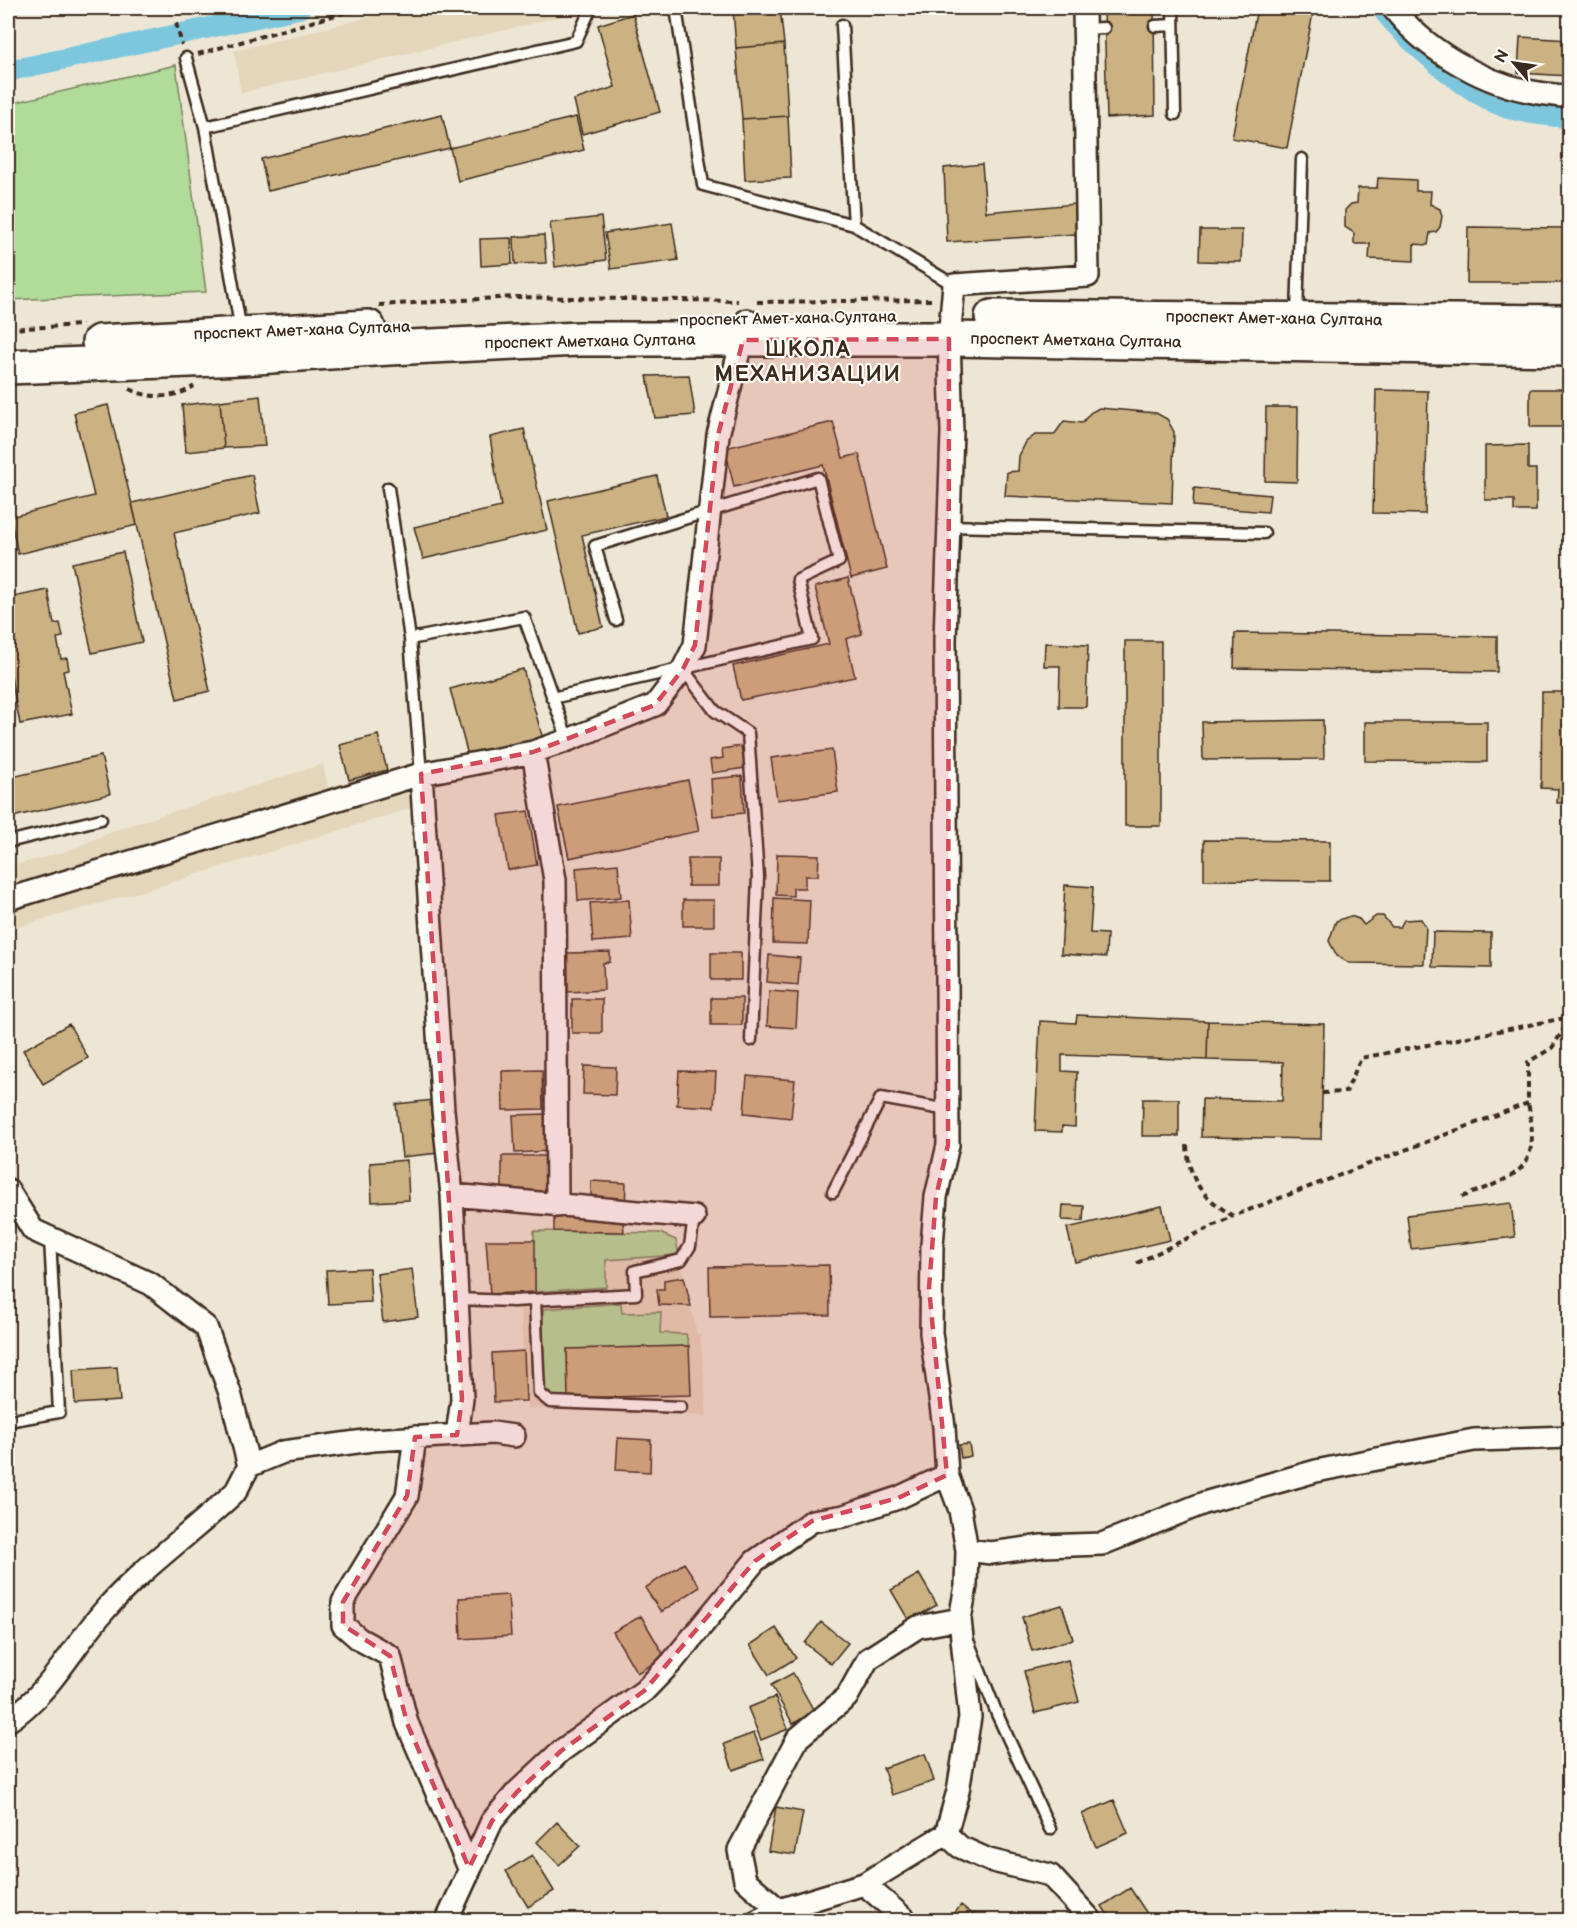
<svg xmlns="http://www.w3.org/2000/svg" width="1577" height="1928" font-family="'Balsamiq Sans',sans-serif">
<style>
.built{fill:#e4d6bb}
.green{fill:#b0db99;stroke:#76825c;stroke-width:1.5}
.lines{fill:none;stroke-linecap:round;stroke-linejoin:round}
.canal{stroke:#7dc7de;stroke-width:21}
.building{fill:#ccb282;stroke:#3b2a1e;stroke-width:1.5}
.lane-casing{stroke:#3b2a1e;stroke-width:15}
.street-casing{stroke:#3b2a1e;stroke-width:26}
.primary-casing{stroke:#3b2a1e;stroke-width:38}
.path{stroke:#3b2a1e;stroke-width:4;stroke-dasharray:6 4.5;stroke-linecap:butt}
.lane{stroke:#fdfcf7;stroke-width:10}
.street{stroke:#fdfcf7;stroke-width:21}
.primary{stroke:#fdfcf7;stroke-width:33}
.marked{fill:#d1495b;fill-opacity:0.2;stroke:#d1495b;stroke-width:4.5;stroke-dasharray:12 8;stroke-linejoin:round}
.labels{text-anchor:middle;dominant-baseline:central;stroke-width:4.5;stroke-linejoin:round;paint-order:stroke}
.street-label{font-size:16px;fill:#3b2a1e;stroke:#fdfcf7}
.district-label{font-size:22px;font-weight:bold;letter-spacing:1.5px;fill:#3b2a1e;stroke:#fdfcf7}
</style>
<rect width="100%" height="100%" fill="#eee6d4"/>
<filter id="ink" filterUnits="userSpaceOnUse"><feTurbulence type="fractalNoise" baseFrequency=".0167" numOctaves="2"/><feDisplacementMap in="SourceGraphic" scale="12" xChannelSelector="R" yChannelSelector="G"/><feConvolveMatrix kernelMatrix="1 2 1 2 8 2 1 2 1" color-interpolation-filters="sRGB"/></filter>
<g filter="url(#ink)">
<!-- built -->
<path class="built" d="M 405,8 L 570,8 L 572,14 L 241,93 L 234,51 Z
M 323,764 L 328,787 L 406,766 L 418,806 L 160,886 L 8,930 L 8,867 L 67,851 L 118,829 Z
M 534,1231 L 660,1233 L 676,1240 L 697,1334 L 700,1333 L 707,1416 L 527,1408 L 520,1310 L 512,1309 L 513,1293 L 535,1292 Z"/>
<!-- green -->
<path class="green" d="M 176,65 L 206,292 L 8,300 L 8,104 Z
M 534,1231 L 660,1233 L 676,1240 L 679,1255 L 606,1260 L 606,1287 L 535,1292 Z
M 621,1303 L 622,1313 L 661,1312 L 660,1333 L 686,1334 L 689,1346 L 567,1349 L 568,1398 L 554,1396 L 544,1390 L 543,1309 Z"/>
<g class="lines">
<!-- canal -->
<path class="canal" d="M 1381,8 C 1408,42 1468,95 1510,109 C 1528,114 1551,116 1570,118
M 8,71 L 300,8"/>
</g>
<!-- building -->
<path class="building" d="M 733,8 L 780,8 L 784,44 L 736,48 Z
M 1104,8 L 1154,8 L 1155,115 L 1107,118 Z
M 1257,8 L 1314,8 L 1287,148 L 1232,138 Z
M 633,14 L 660,112 L 582,134 L 574,100 L 615,87 L 598,25 Z
M 1520,37 L 1570,40 L 1570,76 L 1518,73 Z
M 784,44 L 788,116 L 742,119 L 736,48 Z
M 442,115 L 450,148 L 268,191 L 261,159 Z
M 788,116 L 791,178 L 745,180 L 742,119 Z
M 576,117 L 584,150 L 458,181 L 450,148 Z
M 982,164 L 986,212 L 1075,204 L 1077,234 L 947,242 L 944,168 Z
M 1378,178 L 1416,180 L 1416,191 L 1431,191 L 1430,204 L 1440,209 L 1442,216 L 1440,227 L 1436,232 L 1430,233 L 1428,245 L 1414,244 L 1414,261 L 1369,259 L 1370,244 L 1354,244 L 1354,233 L 1345,227 L 1345,210 L 1351,204 L 1357,203 L 1358,188 L 1377,188 Z
M 601,217 L 606,260 L 555,267 L 550,223 Z
M 672,223 L 678,260 L 611,269 L 605,233 Z
M 1468,227 L 1570,228 L 1570,283 L 1467,283 Z
M 1200,230 L 1242,230 L 1241,262 L 1199,261 Z
M 544,235 L 546,263 L 515,264 L 514,237 Z
M 511,238 L 512,264 L 481,266 L 480,239 Z
M 689,375 L 695,415 L 655,418 L 647,376 Z
M 1530,389 L 1570,389 L 1570,427 L 1530,427 Z
M 1376,390 L 1428,391 L 1425,514 L 1373,513 Z
M 260,396 L 265,446 L 224,448 L 220,401 Z
M 220,401 L 224,448 L 186,452 L 182,405 Z
M 108,405 L 137,525 L 18,554 L 10,517 L 94,496 L 74,413 Z
M 1266,407 L 1298,407 L 1297,482 L 1265,481 Z
M 1099,408 L 1156,413 L 1167,419 L 1174,432 L 1172,503 L 1005,496 L 1007,472 L 1018,471 L 1019,456 L 1026,442 L 1035,435 L 1054,435 L 1064,421 L 1082,423 L 1090,413 Z
M 833,422 L 843,458 L 859,454 L 887,569 L 851,578 L 823,465 L 734,487 L 725,448 Z
M 524,429 L 547,530 L 423,559 L 414,527 L 501,507 L 490,437 Z
M 1528,445 L 1528,469 L 1536,469 L 1536,511 L 1514,511 L 1514,500 L 1485,500 L 1485,446 Z
M 252,475 L 260,513 L 174,533 L 210,691 L 177,699 L 132,503 Z
M 657,476 L 666,516 L 582,535 L 603,627 L 578,633 L 548,501 Z
M 1194,488 L 1270,495 L 1268,512 L 1193,506 Z
M 123,552 L 142,642 L 92,653 L 72,563 Z
M 848,578 L 862,634 L 846,639 L 855,677 L 741,700 L 733,666 L 829,644 L 815,587 Z
M 48,590 L 54,624 L 60,623 L 63,637 L 57,638 L 61,659 L 67,658 L 69,670 L 63,671 L 72,714 L 20,724 L 8,661 L 8,598 Z
M 1235,633 L 1497,636 L 1497,672 L 1234,668 Z
M 1125,641 L 1161,641 L 1161,826 L 1125,826 Z
M 1045,643 L 1088,645 L 1086,707 L 1059,707 L 1060,666 L 1044,666 Z
M 523,669 L 543,739 L 469,759 L 450,689 Z
M 1542,692 L 1570,692 L 1570,803 L 1557,803 L 1558,789 L 1541,788 Z
M 1323,720 L 1324,759 L 1203,760 L 1202,722 Z
M 1365,722 L 1487,722 L 1487,762 L 1365,761 Z
M 378,735 L 387,770 L 349,780 L 340,745 Z
M 741,746 L 745,768 L 712,773 L 710,760 L 723,758 L 722,749 Z
M 832,750 L 838,792 L 777,800 L 771,758 Z
M 101,756 L 110,794 L 8,818 L 8,778 Z
M 742,776 L 744,813 L 713,816 L 711,779 Z
M 688,780 L 699,831 L 569,858 L 558,807 Z
M 528,811 L 537,865 L 508,870 L 499,815 Z
M 1204,840 L 1330,841 L 1330,881 L 1204,880 Z
M 777,854 L 819,855 L 818,876 L 805,876 L 805,888 L 793,888 L 793,896 L 776,895 Z
M 688,859 L 719,859 L 719,886 L 688,886 Z
M 618,864 L 621,897 L 578,901 L 576,868 Z
M 1065,885 L 1093,887 L 1090,933 L 1107,934 L 1106,957 L 1061,954 Z
M 774,898 L 810,900 L 808,944 L 773,943 Z
M 629,900 L 632,939 L 593,942 L 590,903 Z
M 683,900 L 714,900 L 714,926 L 683,926 Z
M 1350,916 L 1359,919 L 1364,925 L 1376,916 L 1383,916 L 1392,927 L 1400,927 L 1404,920 L 1421,919 L 1426,927 L 1424,964 L 1349,963 L 1337,956 L 1329,941 L 1336,921 Z
M 1433,932 L 1491,933 L 1491,968 L 1432,967 Z
M 610,952 L 610,962 L 603,963 L 604,990 L 568,992 L 567,953 Z
M 711,953 L 741,953 L 741,980 L 711,980 Z
M 769,955 L 800,958 L 798,985 L 767,982 Z
M 769,991 L 798,993 L 796,1028 L 767,1026 Z
M 711,998 L 742,998 L 742,1025 L 711,1025 Z
M 572,999 L 602,999 L 602,1033 L 572,1033 Z
M 1077,1015 L 1208,1021 L 1207,1060 L 1062,1055 L 1062,1071 L 1077,1072 L 1075,1127 L 1062,1126 L 1062,1132 L 1035,1131 L 1040,1021 L 1076,1023 Z
M 1208,1021 L 1324,1024 L 1321,1139 L 1201,1137 L 1202,1099 L 1282,1101 L 1283,1062 L 1207,1060 Z
M 69,1024 L 88,1058 L 43,1084 L 23,1050 Z
M 584,1066 L 616,1067 L 615,1095 L 583,1094 Z
M 542,1070 L 543,1109 L 503,1110 L 502,1071 Z
M 679,1071 L 716,1072 L 714,1107 L 677,1105 Z
M 747,1076 L 795,1080 L 791,1118 L 744,1113 Z
M 1143,1099 L 1179,1099 L 1179,1136 L 1142,1136 Z
M 434,1100 L 439,1153 L 402,1157 L 396,1104 Z
M 548,1114 L 549,1151 L 515,1153 L 513,1115 Z
M 502,1156 L 550,1156 L 550,1197 L 502,1196 Z
M 407,1160 L 409,1200 L 372,1202 L 370,1163 Z
M 591,1181 L 626,1183 L 625,1207 L 591,1205 Z
M 1511,1203 L 1515,1237 L 1411,1249 L 1407,1215 Z
M 1063,1205 L 1084,1206 L 1083,1221 L 1062,1220 Z
M 1162,1206 L 1170,1240 L 1075,1262 L 1067,1228 Z
M 554,1213 L 623,1222 L 624,1232 L 554,1231 Z
M 486,1240 L 535,1240 L 535,1292 L 490,1294 Z
M 829,1265 L 830,1315 L 710,1317 L 709,1267 Z
M 369,1268 L 371,1302 L 328,1304 L 326,1270 Z
M 412,1269 L 418,1317 L 383,1322 L 377,1274 Z
M 684,1277 L 691,1306 L 659,1305 L 657,1289 L 664,1289 L 664,1280 Z
M 689,1346 L 691,1395 L 568,1398 L 567,1349 Z
M 524,1351 L 526,1401 L 494,1402 L 492,1353 Z
M 117,1367 L 120,1401 L 75,1404 L 73,1370 Z
M 618,1438 L 651,1440 L 650,1472 L 616,1470 Z
M 969,1444 L 971,1456 L 961,1458 L 959,1445 Z
M 684,1563 L 700,1587 L 661,1612 L 645,1588 Z
M 919,1574 L 937,1605 L 909,1621 L 891,1590 Z
M 508,1595 L 511,1636 L 461,1639 L 459,1598 Z
M 1062,1605 L 1073,1639 L 1032,1651 L 1022,1617 Z
M 641,1616 L 665,1657 L 637,1673 L 613,1632 Z
M 821,1622 L 848,1643 L 831,1664 L 805,1643 Z
M 776,1628 L 796,1658 L 769,1675 L 750,1645 Z
M 1068,1660 L 1079,1702 L 1035,1713 L 1024,1671 Z
M 793,1673 L 814,1711 L 793,1724 L 771,1685 Z
M 775,1697 L 788,1729 L 761,1740 L 748,1708 Z
M 754,1733 L 764,1759 L 733,1770 L 724,1744 Z
M 925,1754 L 934,1781 L 892,1795 L 883,1768 Z
M 1114,1800 L 1128,1833 L 1096,1847 L 1082,1814 Z
M 776,1807 L 803,1812 L 795,1855 L 768,1851 Z
M 557,1822 L 580,1846 L 559,1865 L 537,1842 Z
M 532,1855 L 554,1891 L 528,1907 L 506,1871 Z
M 1130,1888 L 1150,1918 L 1111,1920 L 1102,1906 Z
M 961,1905 L 980,1920 L 949,1920 Z"/>
<g class="lines">
<!-- lane casing -->
<g class="lane-casing">
<path id="lane" d="M 676,8 L 703,185 L 854,225 L 954,285
M 1173,8 L 1175,114
M 842,25 L 854,225
M 1155,26 L 1173,25
M 1084,29 L 1104,28
M 186,58 L 205,127 L 241,331
M 205,127 L 576,41 L 591,8
M 1297,315 L 1302,159
M 388,488 L 410,639
M 947,526 L 1264,533
M 683,669 L 715,711 L 748,733 L 758,877 L 751,1040
M 552,698 L 812,639 L 798,580 L 839,561 L 818,478 L 595,546 L 616,620
M 421,774 L 410,639 L 524,617 L 568,740
M 8,842 L 101,819
M 833,1192 L 881,1098 L 948,1110
M 456,1299 L 513,1301 L 636,1294 L 635,1271 L 681,1260 L 690,1246 L 694,1217
M 535,1300 L 539,1393 L 550,1402 L 681,1407
M 8,1421 L 59,1412 L 50,1238
M 969,1643 L 997,1714 L 1050,1829"/>
</g>
<!-- street casing -->
<g class="street-casing">
<path id="street" d="M 1084,8 L 1088,276 L 954,285 L 949,339 L 952,432 L 945,640 L 948,1145 L 936,1197 L 932,1245 L 931,1333 L 944,1427 L 947,1475 L 960,1510 L 967,1550 L 966,1586 L 960,1619 L 970,1717 L 958,1791 L 946,1834 L 960,1847 L 989,1860 L 1050,1875 L 1091,1920
M 1393,8 C 1423,48 1479,81 1528,91 C 1542,94 1556,95 1570,97
M 533,752 L 555,880 L 557,1206
M 421,774 L 443,1110 L 452,1195 L 462,1399 L 457,1435
M 8,899 L 421,774 L 533,752 L 568,740 L 655,705 L 683,669 L 695,645 L 718,435 L 747,320
M 8,1190 L 33,1230 L 151,1284 L 206,1327 L 230,1393 L 249,1466
M 452,1195 L 694,1217
M 415,1437 L 407,1496 L 343,1602 L 343,1625 L 359,1639 L 390,1656 L 407,1723 L 469,1868
M 967,1550 L 991,1553 L 1042,1546 L 1102,1544 L 1204,1503 L 1316,1471 L 1474,1440 L 1570,1437
M 8,1721 C 50,1693 71,1649 104,1611 C 142,1567 194,1532 236,1491 L 249,1466 L 283,1452 L 372,1440 L 493,1433 L 514,1436
M 864,1884 L 906,1920
M 779,1910 L 745,1880 L 739,1850 L 798,1738 L 847,1697 L 868,1659 L 918,1627 L 960,1619
M 447,1920 L 492,1821 L 517,1792 L 561,1751 L 644,1691 L 672,1662 L 755,1561 L 812,1521 L 844,1516 L 898,1498 L 947,1475
M 759,1920 L 779,1910 L 864,1884 L 946,1834"/>
</g>
<!-- primary casing -->
<g class="primary-casing">
<path id="primary" d="M 992,317 L 1570,322
M 99,342 L 368,327
M 8,367 L 243,358 L 389,348 L 579,339 L 949,339 L 1570,349"/>
</g>
<!-- path -->
<path class="path" d="M 176,23 L 182,45
M 198,54 L 361,8
M 757,302 L 933,300
M 379,305 L 515,297 L 738,301
M 8,329 L 82,325
M 130,389 C 148,399 177,399 194,386
M 1322,1093 L 1346,1092 L 1361,1058 L 1570,1017
M 1187,1145 C 1189,1182 1202,1196 1233,1216 L 1528,1103 L 1528,1062 L 1552,1048 L 1570,1019
M 1462,1197 C 1518,1175 1542,1172 1528,1103
M 1137,1263 L 1233,1216"/>
<!-- lane -->
<use href="#lane" class="lane"/>
<!-- street -->
<use href="#street" class="street"/>
<!-- primary -->
<use href="#primary" class="primary"/>
</g>
</g>
<!-- marked area -->
<path class="marked" d="M 949,339 L 948,1145 L 936,1197 L 929,1288 L 947,1475 L 898,1498 L 812,1521 L 755,1561 L 644,1691 L 561,1751 L 517,1792 L 492,1821 L 469,1868 L 407,1723 L 390,1656 L 343,1625 L 343,1602 L 407,1496 L 415,1437 L 457,1435 L 462,1399 L 421,774 L 533,752 L 655,705 L 683,669 L 695,645 L 718,435 L 743,340 Z"/>
<g class="labels">
<!-- street labels -->
<g class="street-label">
<text transform="translate(788 319) rotate(-1)">проспект Амет-хана Султана</text>
<text transform="translate(1274 319) rotate(1)">проспект Амет-хана Султана</text>
<text transform="translate(302 331) rotate(-2)">проспект Амет-хана Султана</text>
<text transform="translate(1076 341) rotate(1)">проспект Аметхана Султана</text>
<text transform="translate(590 342) rotate(-1)">проспект Аметхана Султана</text>
</g>
<!-- district labels -->
<g class="district-label">
<text x="808" y="349">ШКОЛА<tspan x="808" dy="25">МЕХАНИЗАЦИИ</tspan></text>
</g>
</g>
<!-- margin -->
<rect width="1577" height="1928" fill="none" stroke="#fdfcf7" stroke-width="30"/>
<rect x="15" y="15" width="1547" height="1898" fill="none" stroke="#3b2a1e" stroke-width="2" filter="url(#ink)"/>
<!-- north arrow -->
<g transform="translate(1514 63) rotate(299)" stroke="#fdfcf7" stroke-width="4.5" paint-order="stroke">
<path d="M0-4.5L10 22L0 15L-10 22Z" fill="#3b2a1e"/>
<text y="-9" font-size="16" font-weight="bold" text-anchor="middle" fill="#3b2a1e">N</text>
</g>
</svg>
